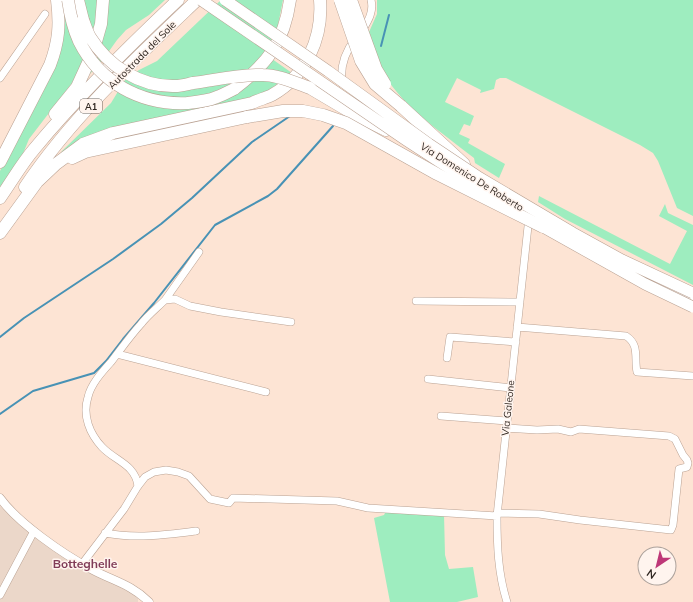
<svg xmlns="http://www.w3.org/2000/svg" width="693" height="602" font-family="Mulish,sans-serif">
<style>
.industrial{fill:#ebd7c9}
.green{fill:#9eedbf}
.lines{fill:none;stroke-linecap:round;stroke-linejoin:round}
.stream{stroke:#4892b5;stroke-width:2}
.minor-casing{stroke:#baa293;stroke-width:8}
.tertiary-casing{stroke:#baa293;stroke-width:9}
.motorway-casing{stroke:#baa293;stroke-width:13}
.minor{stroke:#fff;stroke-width:7}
.tertiary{stroke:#fff;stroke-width:8}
.motorway{stroke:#fff;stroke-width:12}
.trunk-bridge-casing{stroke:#baa293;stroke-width:12;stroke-linecap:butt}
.motorway-bridge-casing{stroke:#baa293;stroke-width:13;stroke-linecap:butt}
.trunk-bridge{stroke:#fff;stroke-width:11}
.motorway-bridge{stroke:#fff;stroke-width:12}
.labels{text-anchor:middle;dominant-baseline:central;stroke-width:3;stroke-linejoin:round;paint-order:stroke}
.shield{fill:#fff4ee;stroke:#6d645e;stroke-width:1}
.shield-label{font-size:9px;font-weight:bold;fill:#2f2620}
.street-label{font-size:10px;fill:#2f2620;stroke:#fff4ee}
.quarter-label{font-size:12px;font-weight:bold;fill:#803c58;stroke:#fff4ee}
</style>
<rect width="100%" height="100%" fill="#fde4d4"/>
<!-- industrial -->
<path class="industrial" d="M 0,506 L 49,546 L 138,596 L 138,602 L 0,602 Z"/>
<!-- green -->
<path class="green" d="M 60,0 L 98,0 L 95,28 L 83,61 L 72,83 L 29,139 L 22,156 L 0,187 L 0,171 L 58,56 Z
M 107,0 L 165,0 L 149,15 L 126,30 L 117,40 L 102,61 L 88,76 Z
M 221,0 L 283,0 L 278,25 L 265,54 L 292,73 L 265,93 L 61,152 L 111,103 L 125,80 L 139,70 L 157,61 Z
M 377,0 L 693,0 L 693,216 L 677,208 L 658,161 L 653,153 L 640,145 L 506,78 L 500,78 L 496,80 L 494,89 L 480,93 L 481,90 L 457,78 L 445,102 L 474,116 L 470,126 L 464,124 L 459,134 L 470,139 L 468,143 L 505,164 L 499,178 L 475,163 L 474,158 C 444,134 395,102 381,67 C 376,56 373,44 369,32 L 377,14 Z
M 539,196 L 670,264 L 687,231 L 659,216 L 665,204 L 668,213 L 693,225 L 693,285 L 565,219 L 538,202 Z
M 386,511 L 444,514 L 445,555 L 449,569 L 473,567 L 478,597 L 457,602 L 390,602 L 374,518 L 384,515 Z"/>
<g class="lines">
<!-- stream -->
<path class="stream" d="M 381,46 L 389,15
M 0,337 L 24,318 L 113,259 L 161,224 L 192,198 L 252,142 L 290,116
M 0,414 L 33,391 L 94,373 L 106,361 L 123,339 L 154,303 L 215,225 L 268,196 L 277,189 L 333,126"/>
<!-- minor casing -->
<g class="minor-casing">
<path id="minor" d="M 362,31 C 368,21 374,12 371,0
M 0,78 L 45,14
M 342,83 C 340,67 345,52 355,39
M 639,274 L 693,300
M 165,300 L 199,252
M 416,301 L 520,302
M 517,327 L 626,336 C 640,345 634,358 637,372 L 693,376
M 117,354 L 266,392
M 447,358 L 450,337 L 516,342
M 428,379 L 511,388
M 441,416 L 507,421
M 138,486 C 135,464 115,461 102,447 C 90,434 82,416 88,397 C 91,384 102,372 111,362 C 121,349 130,336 141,324 C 148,315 157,308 165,300 L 175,299 L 190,306 L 221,312 L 291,322
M 497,513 L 539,514 L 580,520 L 671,530 L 673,525 L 679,469 L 687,467 L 688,463 L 687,460 L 683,455 L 675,439 L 669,436 L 579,429 L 571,432 L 558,429 L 537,430 L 506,428
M 105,533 C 136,539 165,535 196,531
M 82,564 L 124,509 L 138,486 L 145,477 L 154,472 L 166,470 L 178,472 L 189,476 L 210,499 L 229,503 L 233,498 L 337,501 L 368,508 L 497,516
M 0,595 L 34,531
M 507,602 C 498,574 497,545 497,516 L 529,217"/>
</g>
<!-- tertiary casing -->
<g class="tertiary-casing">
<path id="tertiary" d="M 0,498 C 18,523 63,554 91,569 C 113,581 131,584 149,602"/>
</g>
<!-- motorway casing -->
<g class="motorway-casing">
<path id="motorway" d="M 78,0 L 83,20
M 310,88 L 359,117 L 386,130
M 234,89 C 267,64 284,43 290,0
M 401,106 L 464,164
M 55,114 L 77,87 L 93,52 L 101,24 L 103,0
M 72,158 L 85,152 L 247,117
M 0,162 L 50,65 C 59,41 60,25 57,0
M 25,187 C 72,117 136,58 197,0
M 0,198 C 12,181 22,163 35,148 C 79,95 128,47 178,0
M 0,233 L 37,182 L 56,164 L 83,144 L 113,133 L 252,103 C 258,100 266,98 272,95 C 306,76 323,38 320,0"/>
</g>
<!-- minor -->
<use href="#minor" class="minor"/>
<!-- tertiary -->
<use href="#tertiary" class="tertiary"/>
<!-- motorway -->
<use href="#motorway" class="motorway"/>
<!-- trunk-bridge casing -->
<g class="trunk-bridge-casing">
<path id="trunk-bridge" d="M 201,0 L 406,140 L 492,196
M 225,0 L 328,71 L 429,144 L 480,178 L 573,233 L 622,260 L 693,293
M 536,223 L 645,284 L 693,307"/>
</g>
<!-- motorway-bridge casing -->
<g class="motorway-bridge-casing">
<path id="motorway-bridge" d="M 68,0 C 70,14 73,28 79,41 C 100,83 141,105 187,103 C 197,102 208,101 217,97 C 223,95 228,92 234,89
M 340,0 L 361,61 L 375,84 L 401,106
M 351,0 L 376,69 L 385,84
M 83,20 C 85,25 87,32 90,37 C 108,66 140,87 175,86 C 181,86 188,84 193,83 C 216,80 240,74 263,75 C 279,75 295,83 310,88
M 247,117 L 283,111 L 303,111 L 323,115 L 346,123 L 437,174 L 543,227"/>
</g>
<!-- trunk-bridge -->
<use href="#trunk-bridge" class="trunk-bridge"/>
<!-- motorway-bridge -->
<use href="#motorway-bridge" class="motorway-bridge"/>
</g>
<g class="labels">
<!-- shield labels -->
<rect class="shield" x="80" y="99" width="22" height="14" rx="3"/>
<g class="shield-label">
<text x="91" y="106">A1</text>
</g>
<!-- street labels -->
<g class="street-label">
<text transform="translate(142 55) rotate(-45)">Autostrada del Sole</text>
<text transform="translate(472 177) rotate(32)">Via Domenico De Roberto</text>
<text transform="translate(508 408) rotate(-84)">Via Galeone</text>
</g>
<!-- quarter labels -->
<g class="quarter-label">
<text x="85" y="563">Botteghelle</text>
</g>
</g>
<!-- north arrow -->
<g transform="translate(657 566) rotate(215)"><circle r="19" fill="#fff4ee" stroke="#aca29c"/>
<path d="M0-3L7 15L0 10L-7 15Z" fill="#be3778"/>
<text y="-6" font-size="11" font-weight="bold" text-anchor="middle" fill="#2f2620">N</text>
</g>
</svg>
